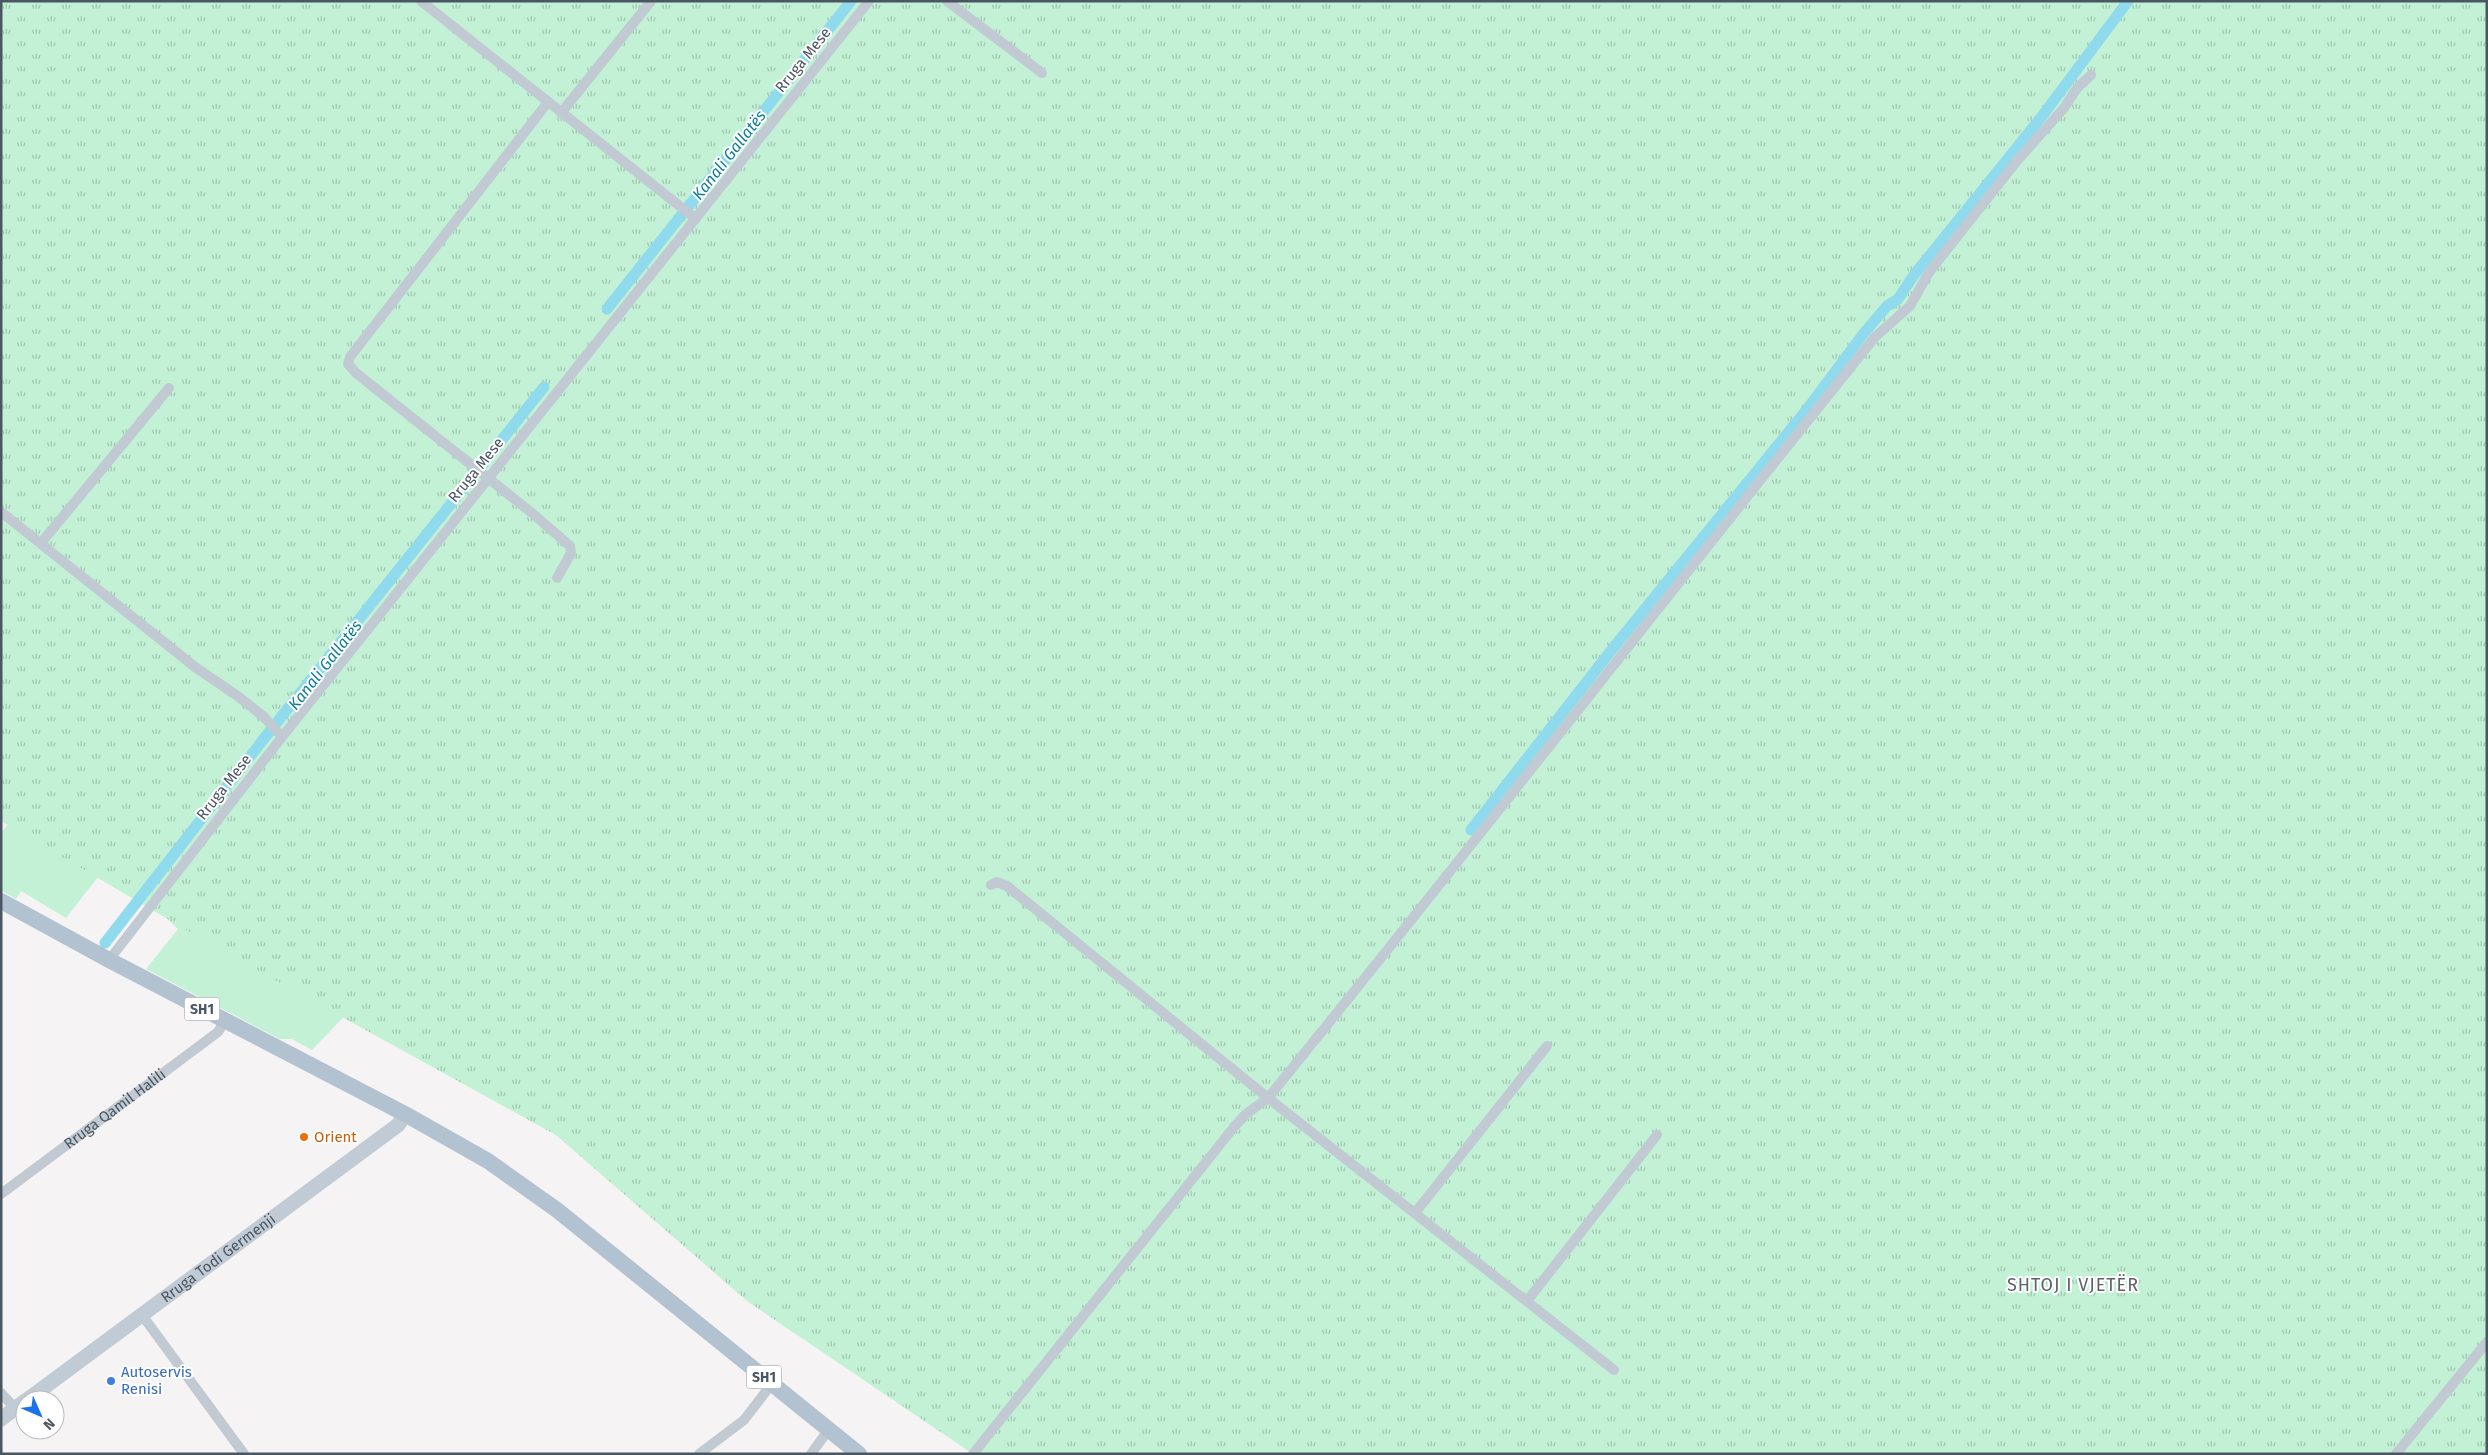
<svg xmlns="http://www.w3.org/2000/svg" width="2488" height="1455" font-family="'Fira Sans',sans-serif">
<style>
.grass{fill:#c3f1d5}
.park{fill:url(#park-tufts)}
.lines{fill:none;stroke-linecap:round;stroke-linejoin:round}
.canal{stroke:#90daee;stroke-width:11}
.street{stroke:#c1cad2;stroke-width:10}
.secondary{stroke:#c1cbd6;stroke-width:15}
.primary{stroke:#b3c2d1;stroke-width:16}
.food-dot{fill:#e8710a;stroke:#fff;stroke-width:2}
.shop-dot{fill:#3f7fe0;stroke:#fff;stroke-width:2}
.labels{text-anchor:middle;dominant-baseline:central;stroke-width:4;stroke-linejoin:round;paint-order:stroke}
.shield{fill:#fff;stroke:#808990;stroke-width:1}
.shield-label{font-size:14px;font-weight:bold;fill:#4a5661}
.street-label{font-size:15px;fill:#4a5661;stroke:#fff}
.food-label{font-size:15px;fill:#c56008;stroke:#fff;text-anchor:start}
.shop-label{font-size:15px;fill:#366cbe;stroke:#fff;text-anchor:start}
.water-label{font-size:16px;font-style:italic;fill:#0c7c9b;stroke:#fff}
.quarter-label{font-size:18px;letter-spacing:1px;fill:#5f6368;stroke:#fff}
</style>
<defs>
<pattern id="park-tufts" width="24" height="20" patternUnits="userSpaceOnUse" patternTransform="scale(1.25)"><rect width="24" height="20" fill="#c3f1d5"/><path d="M3 7l-1-3M5 7V3M7 7l1-3M15 17l-1-3M17 17v-4M19 17l1-3" fill="none" stroke="#a0c6b0"/></pattern>
</defs>
<rect width="100%" height="100%" fill="#f5f3f3"/>
<!-- grass -->
<path class="grass" d="M 49,773 L 162,795 L 66,918 L 21,891 L 16,899 L 1,890 L 1,833 Z
M 467,888 L 312,1050 L 292,1039 L 280,1039 L 146,969 L 178,929 L 155,907 Z"/>
<!-- park -->
<path class="park" d="M 1,1 L 2487,1 L 2487,1454 L 973,1454 L 747,1301 L 556,1135 L 217,948 L 1,821 Z"/>
<g class="lines">
<!-- canal -->
<path class="canal" d="M 607,309 L 851,1
M 1471,830 L 1610,652 L 1808,408 L 1864,333 L 1887,306 L 1898,299 L 1914,275 L 2043,115 L 2128,1
M 105,943 L 266,736 L 544,387"/>
<!-- street -->
<g class="street">
<path d="M 421,1 L 696,219"/>
<path d="M 947,1 L 1042,73"/>
<path d="M 548,102 L 350,357 L 348,364 L 356,373 L 532,513 L 570,546 L 571,553 L 557,578"/>
<path d="M 561,113 L 651,1"/>
<path d="M 1,512 L 195,667 L 239,697 L 264,717 L 282,737"/>
<path d="M 41,543 L 169,388"/>
<path d="M 991,885 L 997,882 L 1007,886 L 1268,1098 L 1614,1370"/>
<path d="M 109,960 L 282,737 L 869,1"/>
<path id="s1" d="M 1,1194 L 218,1032 L 225,1021"/>
<path d="M 1415,1213 L 1547,1046"/>
<path d="M 1527,1301 L 1657,1135"/>
<path d="M 142,1315 L 244,1454"/>
<path d="M 1,1393 L 15,1408"/>
<path d="M 699,1454 L 744,1420 L 767,1390"/>
<path d="M 811,1454 L 824,1436"/>
<path d="M 973,1454 L 1234,1127 L 1246,1114 L 1268,1098 C 1473,846 1671,590 1875,337 L 1910,306 L 1928,274 L 1941,257 L 2017,161 L 2064,108 L 2077,88 L 2091,75"/>
<path d="M 2396,1454 L 2487,1342"/>
</g>
<!-- secondary -->
<g class="secondary">
<path id="s2" d="M 27,1400 L 398,1125 L 405,1114"/>
<path d="M 1,1419 L 25,1401"/>
</g>
<!-- primary -->
<path class="primary" d="M 1,901 L 109,960 L 405,1114 L 488,1161 L 557,1210 L 859,1454"/>
</g>
<!-- markers -->
<circle class="food-dot" cx="304" cy="1137" r="5"/>
<circle class="shop-dot" cx="111" cy="1381" r="5"/>
<g class="labels">
<!-- shield labels -->
<g class="shield">
<rect x="184.5" y="997.5" width="35" height="23" rx="4"/>
<rect x="746.5" y="1365.5" width="35" height="23" rx="4"/>
</g>
<g class="shield-label">
<text x="202" y="1009">SH1</text>
<text x="764" y="1377">SH1</text>
</g>
<!-- street labels -->
<g class="street-label">
<text transform="translate(803 60) rotate(-51)">Rruga Mese</text>
<text transform="translate(476 470) rotate(-51)">Rruga Mese</text>
<text transform="translate(224 787) rotate(-52)">Rruga Mese</text>
<text stroke="none"><textPath href="#s1" startOffset="142">Rruga Qamil Halili</textPath></text>
<text stroke="none"><textPath href="#s2" startOffset="238">Rruga Todi Germenji</textPath></text>
</g>
<!-- food labels -->
<g class="food-label">
<text x="314" y="1137">Orient</text>
</g>
<!-- shop labels -->
<g class="shop-label">
<text x="121" y="1372">Autoservis<tspan x="121" dy="17">Renisi</tspan></text>
</g>
<!-- water labels -->
<g class="water-label">
<text transform="translate(729 155) rotate(-52)">Kanali Gallatës</text>
<text transform="translate(325 665) rotate(-52)">Kanali Gallatës</text>
</g>
<!-- quarter labels -->
<g class="quarter-label">
<text x="2073" y="1285">SHTOJ I VJETËR</text>
</g>
</g>
<!-- border -->
<rect width="2488" height="1455" fill="none" stroke="#4a5661" stroke-width="5"/>
<!-- north arrow -->
<g transform="translate(40 1415) rotate(135)"><circle r="24" fill="#ffffff" stroke="#b7bbc0"/>
<path d="M0-4L9 19L0 12L-9 19Z" fill="#1a73e8"/>
<text y="-8" font-size="14" font-weight="bold" text-anchor="middle" fill="#4a5661">N</text>
</g>
</svg>
